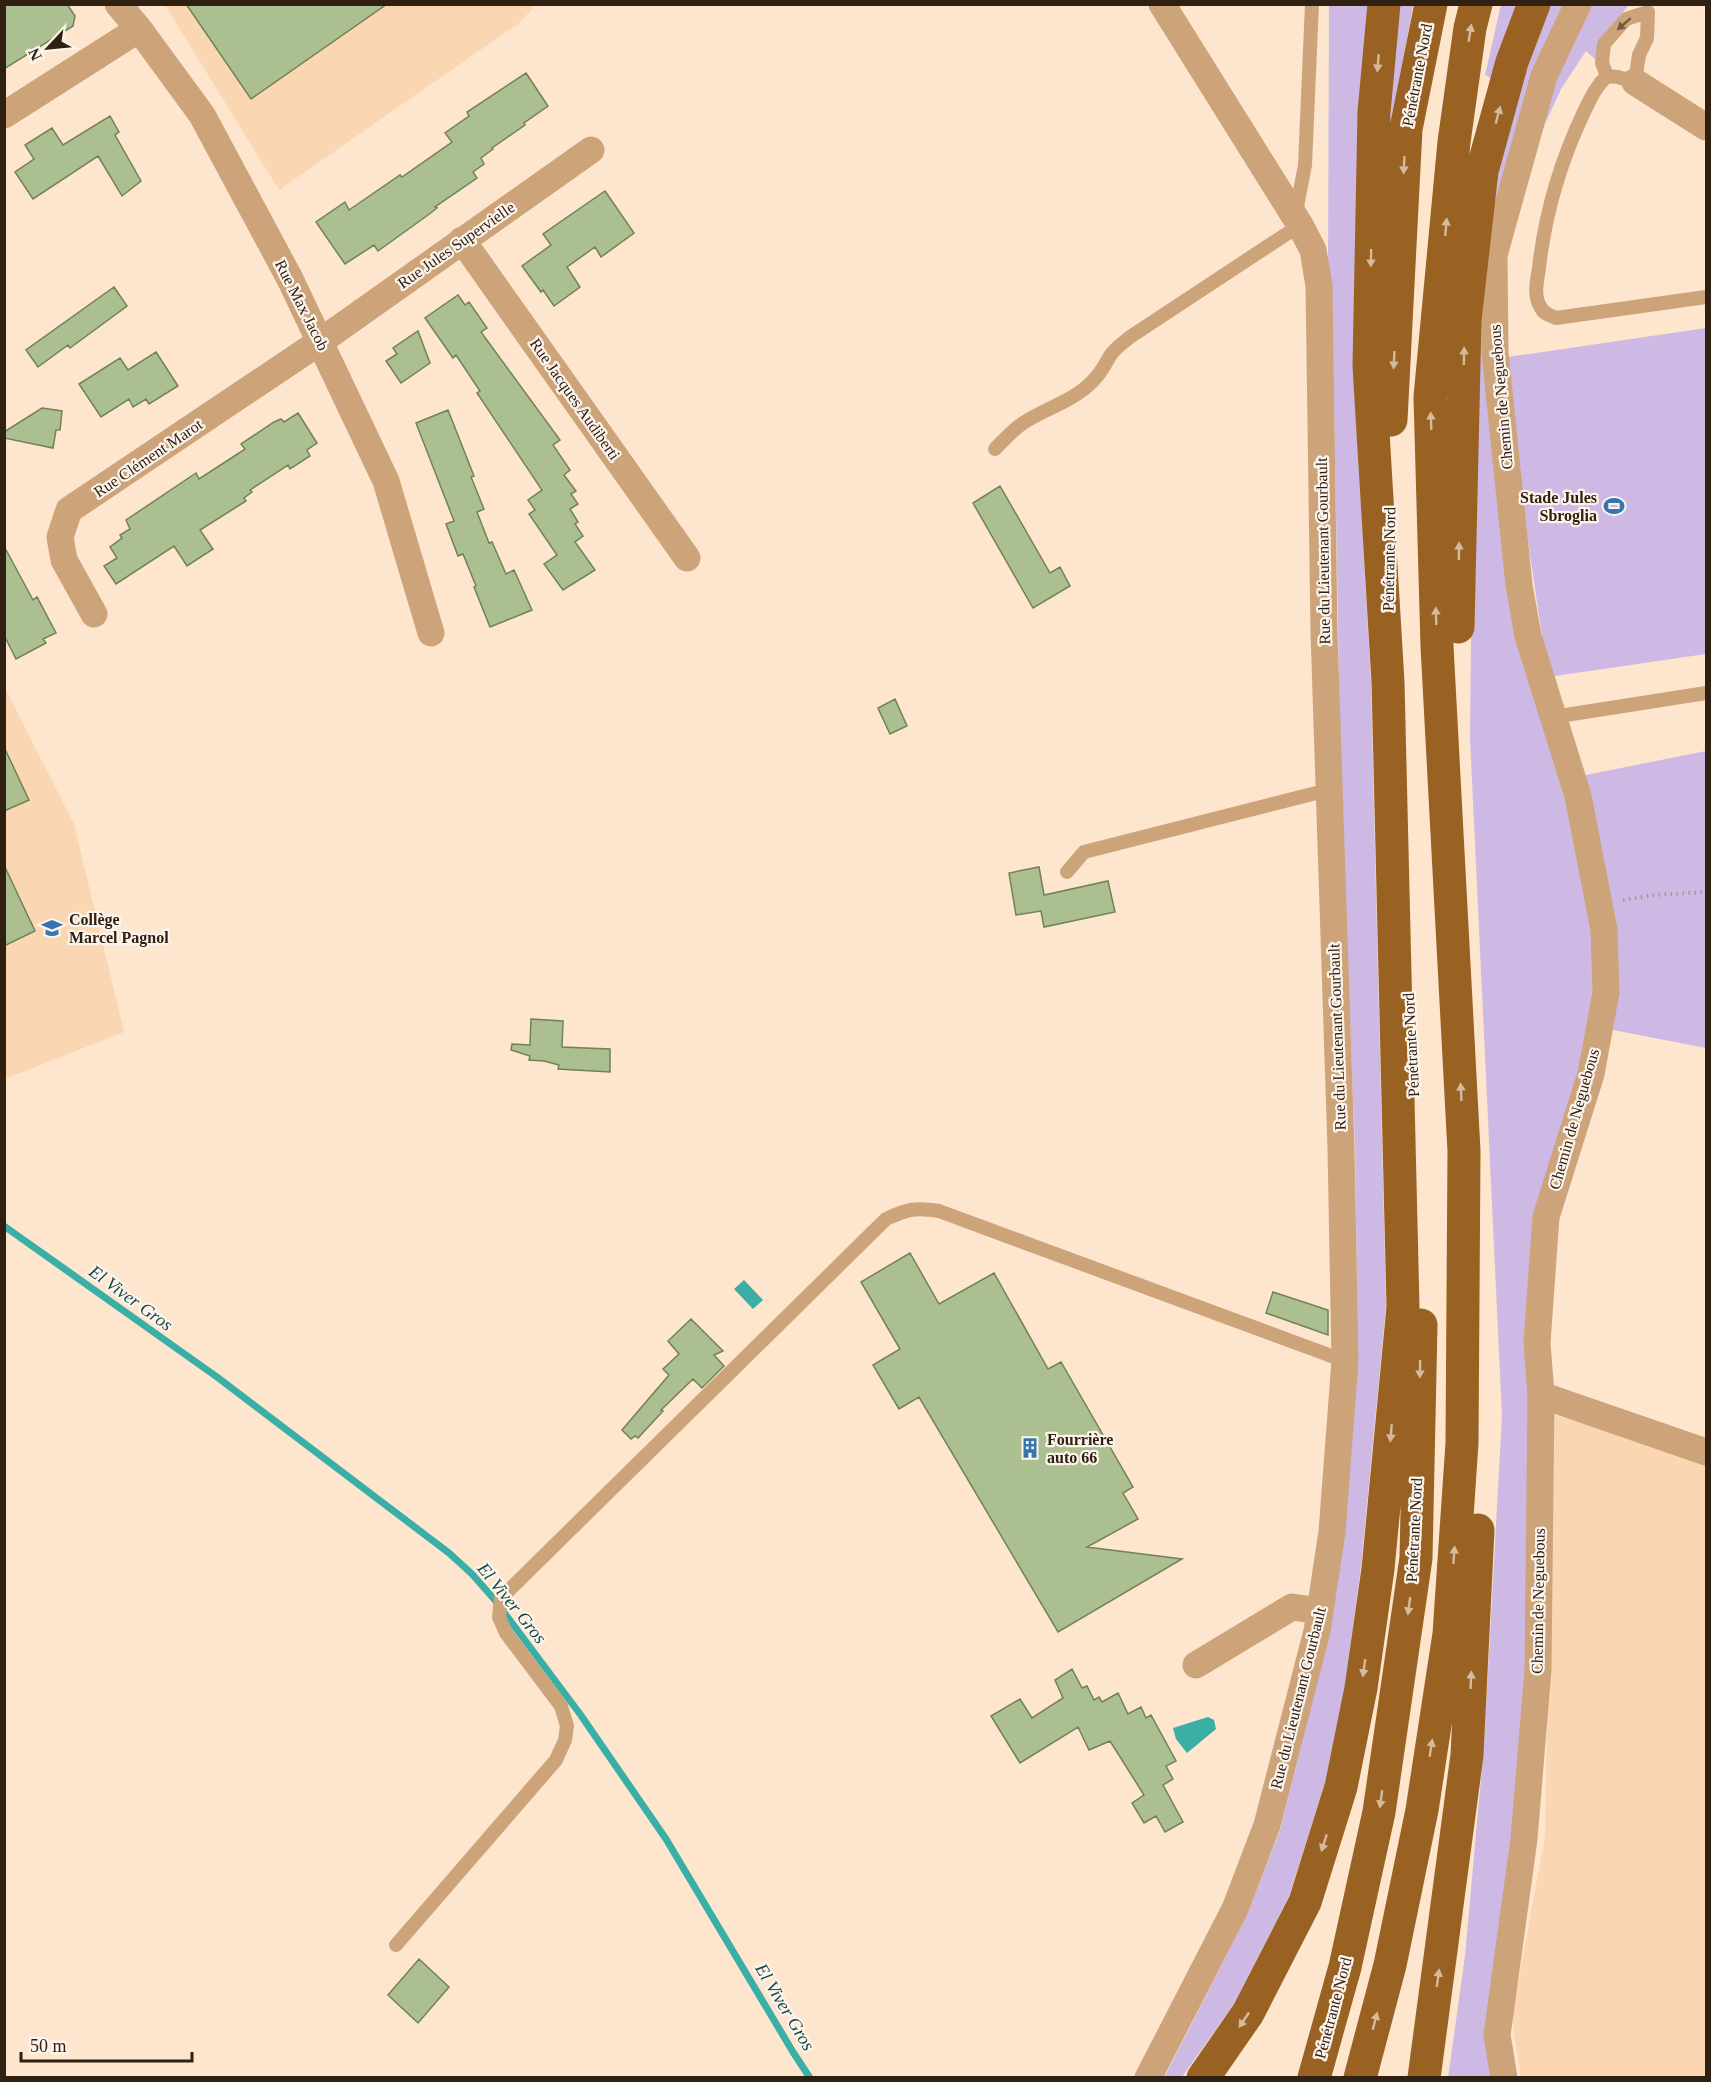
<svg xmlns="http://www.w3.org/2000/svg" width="1711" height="2082" font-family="'Times New Roman',serif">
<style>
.built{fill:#fad6b2}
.green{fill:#cdb9e4}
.water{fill:#39afa5}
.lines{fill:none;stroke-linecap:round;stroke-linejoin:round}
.stream{stroke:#39afa5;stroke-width:7}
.building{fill:#acbf90;stroke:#708256;stroke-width:1.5}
.path{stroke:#ad9985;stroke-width:4;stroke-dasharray:1.5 4.5;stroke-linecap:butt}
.service{stroke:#cda47a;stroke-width:14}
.minor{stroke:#cda47a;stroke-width:27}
.trunk{stroke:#996222;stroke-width:33}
.oneway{fill:#765b40}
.oneway2{fill:#d5ba9c}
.labels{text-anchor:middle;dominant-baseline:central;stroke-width:4.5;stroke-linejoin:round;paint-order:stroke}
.street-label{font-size:16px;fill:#2f2011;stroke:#fdf5ed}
.poi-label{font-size:16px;font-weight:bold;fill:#2f2011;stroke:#fdf5ed;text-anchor:start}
.water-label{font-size:18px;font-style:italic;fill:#144742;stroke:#fdf5ed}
</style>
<rect width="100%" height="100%" fill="#fde5ce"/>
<!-- built -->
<path class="built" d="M 165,5 L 536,5 L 519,23 L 279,190 Z
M 4,686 L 74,824 L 124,1032 L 5,1079 Z
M 1552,1415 L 1689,1453 L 1706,1464 L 1706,2077 L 1521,2077 L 1512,2017 L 1545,1836 Z"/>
<!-- green -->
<path class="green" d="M 1329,5 L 1369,5 L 1353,366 L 1371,683 L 1386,1306 L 1361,1567 L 1345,1685 L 1325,1783 L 1289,1896 L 1234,2004 L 1182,2077 L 1164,2078 L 1247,1915 L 1280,1830 L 1302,1743 L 1358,1361 L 1355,1148 L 1341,790 L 1332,295 L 1328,271 Z
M 1392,5 L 1413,5 L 1397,96 L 1379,236 Z
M 1501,5 L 1521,5 L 1496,81 L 1485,75 Z
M 1547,5 L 1566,5 L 1485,354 L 1594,931 L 1595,991 L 1531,1396 L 1527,1668 L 1493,2077 L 1448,2078 L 1465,1956 L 1484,1745 L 1502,1416 L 1470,738 L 1474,361 L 1497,167 Z
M 1587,5 L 1629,5 L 1604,34 L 1596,60 L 1586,51 L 1561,89 L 1545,124 L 1552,79 Z
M 1706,328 L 1706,654 L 1548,677 L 1501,358 Z
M 1706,751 L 1706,1048 L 1608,1029 L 1581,776 Z"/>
<!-- water -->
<path class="water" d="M 744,1280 L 763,1300 L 753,1309 L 734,1289 Z
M 1208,1717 L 1214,1720 L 1216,1729 L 1187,1753 L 1176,1739 L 1173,1728 Z"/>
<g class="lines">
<!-- stream -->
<path class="stream" d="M 4,1226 L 217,1377 L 449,1553 L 472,1574 L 494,1599 L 580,1714 L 666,1839 L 793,2052 L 810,2078"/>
</g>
<!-- building -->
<path class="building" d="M 4,4 L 67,4 L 75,16 L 73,26 L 4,69 Z
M 186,4 L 387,4 L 251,99 Z
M 526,73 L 548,106 L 524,123 L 525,125 L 492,148 L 493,149 L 481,158 L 484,164 L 473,172 L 477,178 L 435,207 L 437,208 L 428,215 L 378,251 L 374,245 L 345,264 L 316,222 L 345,202 L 349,210 L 400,175 L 402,177 L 452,142 L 445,133 L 469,116 L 467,112 Z
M 110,116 L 119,132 L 115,135 L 141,181 L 122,196 L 98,156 L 33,199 L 15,172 L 34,159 L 25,145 L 52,128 L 63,145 Z
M 605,191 L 634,233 L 601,257 L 595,247 L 567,267 L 580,287 L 554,306 L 543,290 L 541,292 L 522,266 L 551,245 L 543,234 Z
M 114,287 L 127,306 L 70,348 L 68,345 L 38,367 L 26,350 Z
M 458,295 L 465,305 L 469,302 L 487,328 L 481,332 L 560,440 L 553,445 L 570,470 L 564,475 L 576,491 L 571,494 L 578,504 L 570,509 L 578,522 L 575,524 L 583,536 L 575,542 L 595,570 L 563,590 L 544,564 L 557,555 L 529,514 L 535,510 L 528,500 L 542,490 L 477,393 L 480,391 L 456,355 L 453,358 L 425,318 Z
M 418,331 L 430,363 L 401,383 L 386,361 L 397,354 L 393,348 Z
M 156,352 L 178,386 L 149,404 L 146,399 L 133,407 L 129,399 L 101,417 L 79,384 L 120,358 L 128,370 Z
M 42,408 L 62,411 L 60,430 L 56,430 L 53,448 L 4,438 L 4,432 Z
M 448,410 L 474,476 L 471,477 L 484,509 L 477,512 L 489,543 L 492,542 L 506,574 L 514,570 L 532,610 L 490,627 L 474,587 L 476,586 L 463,554 L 458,556 L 446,524 L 454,521 L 416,423 Z
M 298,413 L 317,443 L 307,450 L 310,456 L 290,469 L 288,465 L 250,490 L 252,492 L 244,498 L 246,501 L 200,530 L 213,549 L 187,566 L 174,546 L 116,584 L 104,566 L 117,558 L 110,547 L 122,538 L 120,535 L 130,529 L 126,520 L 196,473 L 199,479 L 236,455 L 245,449 L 241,444 L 274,422 L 281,419 L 284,422 Z
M 1000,486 L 1050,573 L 1060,567 L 1070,586 L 1033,608 L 973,503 Z
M 4,546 L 33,600 L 37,597 L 56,633 L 43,639 L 46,643 L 16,659 L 4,635 Z
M 895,699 L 907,726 L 890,734 L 878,708 Z
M 4,747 L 29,800 L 4,811 Z
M 4,865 L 35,931 L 4,946 Z
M 1039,867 L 1044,895 L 1108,881 L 1115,912 L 1044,927 L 1041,911 L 1016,915 L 1009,873 Z
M 531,1019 L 563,1021 L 562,1047 L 610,1049 L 610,1072 L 558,1069 L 559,1065 L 544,1061 L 529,1060 L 530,1056 L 511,1050 L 512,1044 L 530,1045 Z
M 910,1253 L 939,1304 L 994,1273 L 1048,1369 L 1061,1362 L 1133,1487 L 1123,1493 L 1138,1519 L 1087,1547 L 1182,1559 L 1058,1632 L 919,1397 L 899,1409 L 873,1365 L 900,1349 L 861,1282 Z
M 1273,1292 L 1328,1310 L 1328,1335 L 1266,1313 Z
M 691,1319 L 723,1351 L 714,1355 L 724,1366 L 702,1388 L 693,1379 L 661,1410 L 663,1411 L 638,1438 L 635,1436 L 631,1439 L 622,1430 L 669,1375 L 663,1369 L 679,1354 L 668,1341 Z
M 1072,1669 L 1082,1688 L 1087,1686 L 1094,1700 L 1099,1697 L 1102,1702 L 1118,1693 L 1128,1714 L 1141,1707 L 1146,1718 L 1151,1715 L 1176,1761 L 1166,1766 L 1173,1779 L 1163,1785 L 1183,1822 L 1165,1832 L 1156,1816 L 1144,1823 L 1132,1803 L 1144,1795 L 1110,1741 L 1089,1750 L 1078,1727 L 1020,1763 L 991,1716 L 1020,1699 L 1032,1718 L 1063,1698 L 1055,1680 Z
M 419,1959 L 449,1987 L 418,2023 L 388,1995 Z"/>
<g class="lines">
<!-- path -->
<path class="path" d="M 1623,900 L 1655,895 L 1706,892"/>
<!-- service -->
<path class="service" d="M 1607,76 L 1602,63 L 1604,44 L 1626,19 L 1648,12 L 1647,38 L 1639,55 L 1635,82 L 1618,77 L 1607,76 C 1595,87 1590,100 1583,114 C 1560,163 1545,214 1539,268 C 1537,281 1533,296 1541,308 C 1544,314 1549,315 1556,318 L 1706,297
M 1295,217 L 1305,165 L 1312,4
M 995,449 C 1003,441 1010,433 1019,426 C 1039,411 1064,405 1084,389 C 1097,379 1102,370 1110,356 C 1115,348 1123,343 1130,337 L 1300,225
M 1553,717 L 1706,693
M 1067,872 L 1084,852 L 1328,790
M 396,1945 L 556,1760 L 565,1740 L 567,1726 L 561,1706 L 506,1633 L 499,1617 L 501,1598 L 886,1219 C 908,1209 915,1207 939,1211 L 1345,1361"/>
<!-- minor -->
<path class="minor" d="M 118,4 L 139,29 L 202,115 L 290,279 L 386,481 L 431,633
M 1635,82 L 1706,127
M 4,115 L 139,29
M 462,240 L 687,558
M 94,614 L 64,560 L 60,537 L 69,510 L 321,341 L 591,150
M 1541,1395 L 1706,1452
M 1196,1665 L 1292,1607 L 1320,1611
M 1148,2078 L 1235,1909 L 1267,1825 L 1317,1631 L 1332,1532 L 1345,1361 L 1341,1148 L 1324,632 L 1319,286 L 1313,250 L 1300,225 L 1162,4
M 1504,2078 L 1497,2035 L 1524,1839 L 1538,1669 L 1541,1395 L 1537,1343 L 1546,1217 L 1591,1074 L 1606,992 L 1604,930 L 1578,796 L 1528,636 L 1519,585 L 1495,353 L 1494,255 L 1544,76 L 1578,4"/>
<!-- trunk -->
<path class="trunk" d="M 1391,420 L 1406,129 L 1431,4
M 1458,627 L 1465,320 L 1482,171 L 1512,62 L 1534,4
M 1203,2078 L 1248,2013 L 1305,1902 L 1341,1787 L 1361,1688 L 1378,1569 L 1403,1307 L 1388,682 L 1369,366 L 1374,112 L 1384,4
M 1314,2078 L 1345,1967 L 1379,1812 L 1416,1558 L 1421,1325
M 1360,2078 L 1390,1965 L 1422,1810 L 1449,1634 L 1462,1443 L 1464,1151 L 1437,646 L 1430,397 L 1454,142 L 1470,28 L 1476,4
M 1424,2078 L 1467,1755 L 1478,1530"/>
</g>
<!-- one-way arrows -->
<defs><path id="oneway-solid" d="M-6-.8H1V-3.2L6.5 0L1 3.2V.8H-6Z" transform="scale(1.5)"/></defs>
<use class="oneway" href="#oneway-solid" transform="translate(1624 24) rotate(139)"/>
<g class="oneway2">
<use href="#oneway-solid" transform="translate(1470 33) rotate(-81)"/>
<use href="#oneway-solid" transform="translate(1378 63) rotate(95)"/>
<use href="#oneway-solid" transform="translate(1498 115) rotate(-75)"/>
<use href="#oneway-solid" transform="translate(1404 165) rotate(93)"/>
<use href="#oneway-solid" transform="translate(1446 227) rotate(-85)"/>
<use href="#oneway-solid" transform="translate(1371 258) rotate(91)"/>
<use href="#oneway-solid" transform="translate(1464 356) rotate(-89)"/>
<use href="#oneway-solid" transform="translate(1394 360) rotate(93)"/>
<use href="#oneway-solid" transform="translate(1431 421) rotate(-92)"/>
<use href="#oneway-solid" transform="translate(1459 551) rotate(-89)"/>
<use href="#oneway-solid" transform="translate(1436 616) rotate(-92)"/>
<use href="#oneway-solid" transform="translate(1461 1092) rotate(-93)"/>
<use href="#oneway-solid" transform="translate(1420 1369) rotate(91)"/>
<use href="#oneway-solid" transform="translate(1391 1433) rotate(95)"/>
<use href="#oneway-solid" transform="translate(1454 1555) rotate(-86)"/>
<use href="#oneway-solid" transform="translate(1409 1606) rotate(98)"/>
<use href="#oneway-solid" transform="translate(1364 1668) rotate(98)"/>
<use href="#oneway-solid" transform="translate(1471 1680) rotate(-87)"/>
<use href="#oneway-solid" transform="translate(1431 1748) rotate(-81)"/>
<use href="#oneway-solid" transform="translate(1381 1799) rotate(98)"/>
<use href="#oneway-solid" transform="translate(1324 1843) rotate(108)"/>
<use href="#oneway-solid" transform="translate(1438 1978) rotate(-82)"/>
<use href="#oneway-solid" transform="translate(1244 2020) rotate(124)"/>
<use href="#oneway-solid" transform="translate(1375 2021) rotate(-75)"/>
</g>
<!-- icons -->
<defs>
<g id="stadium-bare" transform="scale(1.62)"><path d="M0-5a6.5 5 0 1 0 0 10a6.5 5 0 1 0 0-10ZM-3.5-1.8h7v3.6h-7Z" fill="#3476ad" stroke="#fdf5ed" stroke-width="2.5" paint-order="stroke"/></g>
<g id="school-bare" transform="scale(1.62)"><path d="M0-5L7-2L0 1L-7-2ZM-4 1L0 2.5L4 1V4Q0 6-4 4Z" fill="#3476ad" stroke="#fdf5ed" stroke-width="2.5" paint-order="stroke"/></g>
<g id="building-bare" transform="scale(1.62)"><path d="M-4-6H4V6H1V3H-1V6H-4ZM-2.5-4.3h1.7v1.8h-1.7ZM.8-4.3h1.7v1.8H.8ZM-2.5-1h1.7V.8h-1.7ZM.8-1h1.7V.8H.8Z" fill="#3476ad" stroke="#fdf5ed" stroke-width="2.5" paint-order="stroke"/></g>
</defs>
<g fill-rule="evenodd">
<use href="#stadium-bare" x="1614" y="506"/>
<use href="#school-bare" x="52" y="928"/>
<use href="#building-bare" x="1030" y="1448"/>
</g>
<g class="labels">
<!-- street labels -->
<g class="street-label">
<text transform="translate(1417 75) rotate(-79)">Pénétrante Nord</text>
<text transform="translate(456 245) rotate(-35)">Rue Jules Supervielle</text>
<text transform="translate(302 305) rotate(63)">Rue Max Jacob</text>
<text transform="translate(1501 397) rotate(-95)">Chemin de Neguebous</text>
<text transform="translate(575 399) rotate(55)">Rue Jacques Audiberti</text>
<text transform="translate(148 458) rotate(-34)">Rue Clément Marot</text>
<text transform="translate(1323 551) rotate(-91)">Rue du Lieutenant Gourbault</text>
<text transform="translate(1389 559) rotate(-89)">Pénétrante Nord</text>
<text transform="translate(1337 1037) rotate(-92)">Rue du Lieutenant Gourbault</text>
<text transform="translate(1411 1045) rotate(-93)">Pénétrante Nord</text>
<text transform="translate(1574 1119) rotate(-74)">Chemin de Neguebous</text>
<text transform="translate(1414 1530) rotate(-87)">Pénétrante Nord</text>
<text transform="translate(1538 1601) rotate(-89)">Chemin de Neguebous</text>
<text transform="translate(1298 1698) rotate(-76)">Rue du Lieutenant Gourbault</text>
<text transform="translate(1333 2008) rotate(-75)">Pénétrante Nord</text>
</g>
<!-- poi labels -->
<g class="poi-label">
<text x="1597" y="497" text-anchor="end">Stade Jules<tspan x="1597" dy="18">Sbroglia</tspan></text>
<text x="69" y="919">Collège<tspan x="69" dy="18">Marcel Pagnol</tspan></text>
<text x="1047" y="1439">Fourrière<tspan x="1047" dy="18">auto 66</tspan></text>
</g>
<!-- water labels -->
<g class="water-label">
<text transform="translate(131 1298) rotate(36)">El Viver Gros</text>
<text transform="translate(512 1603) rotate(51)">El Viver Gros</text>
<text transform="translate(785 2007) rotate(59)">El Viver Gros</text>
</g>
</g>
<!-- border -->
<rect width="1711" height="2082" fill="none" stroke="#2f2011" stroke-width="12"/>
<!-- north arrow -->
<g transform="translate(48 48) rotate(244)" stroke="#fdf5ed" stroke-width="4.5" paint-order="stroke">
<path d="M0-4.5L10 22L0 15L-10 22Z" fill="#2f2011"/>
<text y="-9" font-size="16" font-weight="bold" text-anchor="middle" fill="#2f2011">N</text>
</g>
<!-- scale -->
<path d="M21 2052v9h171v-9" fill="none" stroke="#2f2011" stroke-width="3"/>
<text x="30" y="2052" font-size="18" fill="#2f2011" stroke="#fdf5ed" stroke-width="4.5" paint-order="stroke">50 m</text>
</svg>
